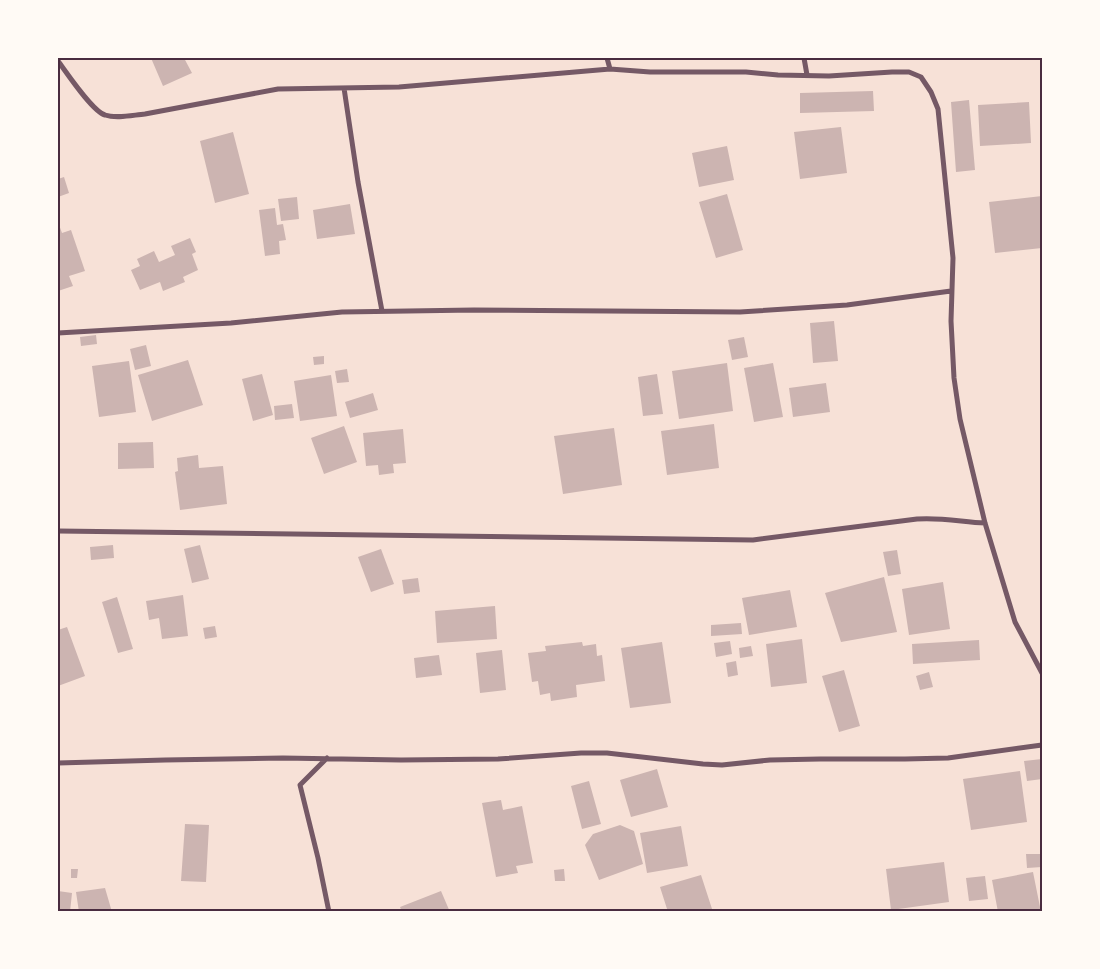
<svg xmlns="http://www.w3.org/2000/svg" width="1100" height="969" font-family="'Roboto Condensed',sans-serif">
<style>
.building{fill:#ccb4b1}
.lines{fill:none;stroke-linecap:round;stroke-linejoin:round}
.minor{stroke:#755966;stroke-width:5}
.neatline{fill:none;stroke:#4a2c40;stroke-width:2}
</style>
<rect width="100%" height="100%" fill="#f7e1d7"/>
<!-- building -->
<path class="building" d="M 151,58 L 184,58 L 192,73 L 163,86 Z
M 873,91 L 874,111 L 800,113 L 800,93 Z
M 969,100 L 975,170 L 956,172 L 951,102 Z
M 1029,102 L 1031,143 L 980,146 L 978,105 Z
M 841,127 L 847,173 L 800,179 L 794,132 Z
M 233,132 L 249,194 L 215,203 L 200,141 Z
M 727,146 L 734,180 L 699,187 L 692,153 Z
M 64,177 L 69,193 L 58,197 L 58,179 Z
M 727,194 L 743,250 L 716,258 L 699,202 Z
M 1042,196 L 1042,248 L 995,253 L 989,202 Z
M 297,197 L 299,219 L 281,221 L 278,199 Z
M 350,204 L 355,234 L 317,239 L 313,210 Z
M 275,208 L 277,225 L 283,224 L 286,240 L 279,241 L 280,254 L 265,256 L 259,210 Z
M 58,222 L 62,233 L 71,230 L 85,271 L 69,276 L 73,286 L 58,291 Z
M 190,238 L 196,252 L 192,254 L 198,270 L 183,277 L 185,282 L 163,291 L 160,282 L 140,290 L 131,270 L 140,266 L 137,259 L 154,251 L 159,262 L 175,255 L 171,246 Z
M 834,321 L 838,361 L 813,363 L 810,323 Z
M 96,335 L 97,344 L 81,346 L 80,337 Z
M 744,337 L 748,357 L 732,360 L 728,340 Z
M 146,345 L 151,366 L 135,370 L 130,349 Z
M 324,356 L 324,364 L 314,365 L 313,357 Z
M 188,360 L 203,405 L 152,421 L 138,375 Z
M 129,361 L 136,412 L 99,417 L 92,366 Z
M 727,363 L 733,411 L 679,419 L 672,371 Z
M 773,363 L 783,417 L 754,422 L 744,368 Z
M 347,369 L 349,382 L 337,383 L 335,371 Z
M 262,374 L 273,415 L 253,421 L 242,379 Z
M 657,374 L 663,414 L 643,416 L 638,377 Z
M 331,375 L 337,416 L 300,421 L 294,381 Z
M 826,383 L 830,412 L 793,417 L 789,388 Z
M 373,393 L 378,410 L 350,418 L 345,402 Z
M 292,404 L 294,418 L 275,420 L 274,406 Z
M 714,424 L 719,468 L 667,475 L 661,431 Z
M 344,426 L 357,462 L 324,474 L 311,438 Z
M 614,428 L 622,485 L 563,494 L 554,436 Z
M 403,429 L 406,463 L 393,464 L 394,473 L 379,475 L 378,465 L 366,466 L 363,433 Z
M 153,442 L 154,468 L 118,469 L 118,443 Z
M 198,455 L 199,468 L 223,466 L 227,504 L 180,510 L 175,472 L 178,471 L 177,458 Z
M 113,545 L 114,558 L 91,560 L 90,547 Z
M 200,545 L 209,579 L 192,583 L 184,549 Z
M 381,549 L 394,584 L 371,592 L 358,557 Z
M 897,550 L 901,574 L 888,576 L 883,552 Z
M 884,577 L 897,632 L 841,642 L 825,593 Z
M 418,578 L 420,592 L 404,594 L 402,580 Z
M 943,582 L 950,629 L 909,635 L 902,589 Z
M 790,590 L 797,627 L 749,635 L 742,598 Z
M 183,595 L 188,636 L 162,639 L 159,618 L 149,620 L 146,601 Z
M 117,597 L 133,649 L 118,653 L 102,602 Z
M 495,606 L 497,639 L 437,643 L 435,611 Z
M 741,623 L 742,634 L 711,636 L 711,625 Z
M 215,626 L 217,637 L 205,639 L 203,628 Z
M 67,627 L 85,676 L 58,686 L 58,630 Z
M 802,639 L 807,683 L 771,687 L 766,644 Z
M 979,640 L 980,660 L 913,664 L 912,644 Z
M 730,641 L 732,654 L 716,657 L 714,643 Z
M 582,642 L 583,646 L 596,644 L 597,656 L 602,655 L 605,681 L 576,685 L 577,697 L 551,701 L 550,693 L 540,695 L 538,681 L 532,682 L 528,653 L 546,651 L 545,646 Z
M 662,642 L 671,703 L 630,708 L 621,648 Z
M 751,646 L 753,656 L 740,658 L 739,648 Z
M 502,650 L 506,690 L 480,693 L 476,653 Z
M 439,655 L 442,675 L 416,678 L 414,658 Z
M 736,661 L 738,675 L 728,677 L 726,663 Z
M 844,670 L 860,726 L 839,732 L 822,676 Z
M 929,672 L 933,687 L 920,690 L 916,676 Z
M 1042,759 L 1042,779 L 1027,781 L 1024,761 Z
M 657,769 L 668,807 L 631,817 L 620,780 Z
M 1020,771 L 1027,822 L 971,830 L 963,779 Z
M 589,781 L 601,824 L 582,829 L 571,786 Z
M 501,800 L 503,810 L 522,806 L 533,863 L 516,866 L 518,873 L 496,877 L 482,803 Z
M 185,824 L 209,825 L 206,882 L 181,881 Z
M 620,825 L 634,831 L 643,864 L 599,880 L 585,845 L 593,834 Z
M 681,826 L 688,866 L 647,873 L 640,833 Z
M 1026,854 L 1042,854 L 1042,867 L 1027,868 Z
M 944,862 L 949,902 L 891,910 L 886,869 Z
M 71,869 L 78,869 L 77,878 L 71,878 Z
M 564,869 L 565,881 L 555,881 L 554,870 Z
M 1033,872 L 1041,912 L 998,912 L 992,880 Z
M 701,875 L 713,912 L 668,912 L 660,887 Z
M 985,876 L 988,899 L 969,901 L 966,878 Z
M 105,888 L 112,912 L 79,912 L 76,892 Z
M 58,891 L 72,893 L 70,912 L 58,912 Z
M 441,891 L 450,912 L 402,912 L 400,907 Z"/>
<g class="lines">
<!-- minor -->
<path class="minor" d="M 607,58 L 610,69
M 804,58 L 807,75
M 58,61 C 67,73 92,111 105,115 C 117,119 133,115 145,114 L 278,89 L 399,87 L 610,69 L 650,72 L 746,72 L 778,75 L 829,76 L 892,72 L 909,72 L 921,77 L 931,92 L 938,109 L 953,258 L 951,321 L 954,378 L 960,419 L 985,523 L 1015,622 L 1042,673
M 344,88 L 358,182 L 382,311
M 58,333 L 231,323 L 342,312 L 474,310 L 740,312 L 847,305 L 951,291
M 58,531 L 753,540 L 917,519 C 940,517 963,522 985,523
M 327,758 L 300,785 L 318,858 L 329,912
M 58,763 L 165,760 L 283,758 L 401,760 L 498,759 L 581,753 L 607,753 L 703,764 L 722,765 L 770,760 L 820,759 L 905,759 L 948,758 L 1042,745"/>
</g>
<!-- border -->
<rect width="1100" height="969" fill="none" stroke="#fffaf5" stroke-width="118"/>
<rect x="59" y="59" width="982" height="851" class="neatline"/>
</svg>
